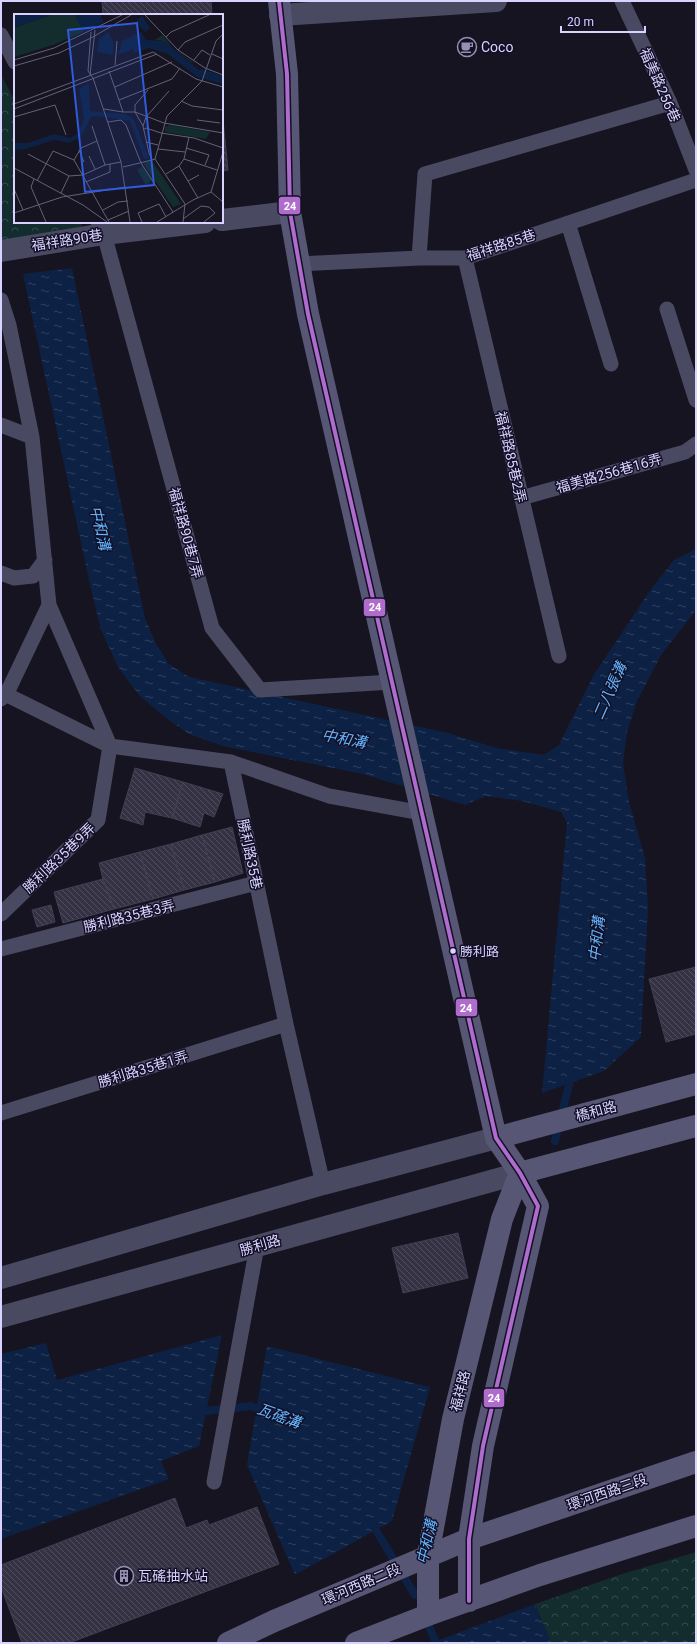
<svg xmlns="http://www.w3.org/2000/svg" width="697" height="1644" font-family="Roboto,'Noto Sans TC',sans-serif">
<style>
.forest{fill:url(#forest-crowns)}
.water{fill:url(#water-ripples)}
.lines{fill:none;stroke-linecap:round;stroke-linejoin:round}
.stream{stroke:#0d2144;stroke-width:8}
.building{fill:url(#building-back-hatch);stroke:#433f54}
.lane{stroke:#4a4962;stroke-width:15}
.street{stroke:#4a4962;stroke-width:22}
.secondary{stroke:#575674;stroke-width:22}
.bus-1-casing{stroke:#130f26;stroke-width:7}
.bus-1{stroke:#b06ccc;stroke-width:4}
.bus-dot{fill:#d9d4ff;stroke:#130f26;stroke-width:1.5}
.labels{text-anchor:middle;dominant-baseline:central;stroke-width:3;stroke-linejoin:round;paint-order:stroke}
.bus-label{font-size:13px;fill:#d9d4ff;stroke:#130f26;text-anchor:start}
.poi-label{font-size:14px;fill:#d9d4ff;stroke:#130f26;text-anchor:start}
.street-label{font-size:14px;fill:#d9d4ff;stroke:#130f26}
.water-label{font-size:15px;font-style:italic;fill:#62b6ff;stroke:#130f26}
.inset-road{fill:none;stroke:#64617a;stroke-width:1}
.view{fill:#305bdc;fill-opacity:0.15;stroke:#305bdc;stroke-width:2}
.inset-edge{fill:none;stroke:#d9d4ff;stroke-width:2}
.line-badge{stroke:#130f26;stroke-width:1.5}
.badge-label{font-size:11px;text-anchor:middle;font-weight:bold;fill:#fff}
</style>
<defs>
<pattern id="forest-crowns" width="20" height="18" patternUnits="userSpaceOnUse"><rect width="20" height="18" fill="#132c2d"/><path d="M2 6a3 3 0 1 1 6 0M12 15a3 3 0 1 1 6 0" fill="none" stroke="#354a4c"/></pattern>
<pattern id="water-ripples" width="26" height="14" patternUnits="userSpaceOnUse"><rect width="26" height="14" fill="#0d2144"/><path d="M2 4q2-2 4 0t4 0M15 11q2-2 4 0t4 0" fill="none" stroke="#304060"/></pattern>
<pattern id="building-back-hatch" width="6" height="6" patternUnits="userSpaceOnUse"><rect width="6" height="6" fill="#343243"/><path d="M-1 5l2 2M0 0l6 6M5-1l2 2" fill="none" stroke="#514f5f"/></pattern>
</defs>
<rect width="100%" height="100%" fill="#161421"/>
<!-- forest -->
<path class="forest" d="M 1,75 L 15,101 L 15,222 L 80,222 L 84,229 L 1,244 Z
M 696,1552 L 696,1643 L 551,1643 L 535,1604 L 622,1574 Z"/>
<!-- water -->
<path class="water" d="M 72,268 L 145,618 L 156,644 L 169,664 L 189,677 L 448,733 L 496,748 L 544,755 L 559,745 L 593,676 L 649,592 L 674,560 L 696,549 L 696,610 L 661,655 L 637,701 L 627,732 L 623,763 L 629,802 L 645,858 L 648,909 L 641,1037 L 604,1071 L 542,1093 L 567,823 L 561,812 L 522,801 L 486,796 L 465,805 L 363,774 L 223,746 L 189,734 L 166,718 L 139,695 L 118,667 L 101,630 L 91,589 L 23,274 Z
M 222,1335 L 199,1446 L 161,1461 L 169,1479 L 1,1539 L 1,1354 L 46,1343 L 57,1380 Z
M 267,1346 L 430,1387 L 392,1521 L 295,1575 L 247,1465 Z
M 535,1604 L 551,1643 L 431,1643 Z"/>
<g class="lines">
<!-- stream -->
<path class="stream" d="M 555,1141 L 572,1073
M 197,1412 L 251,1406 L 266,1412
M 371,1522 L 415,1595
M 425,1617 L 436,1643"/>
</g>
<!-- building -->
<path class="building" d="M 102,1 L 211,1 L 212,15 L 103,15 Z
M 222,110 L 228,170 L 222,171 Z
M 135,768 L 183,782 L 172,818 L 145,812 L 143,825 L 120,818 Z
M 183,782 L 223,794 L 214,817 L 204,813 L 200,827 L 172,818 Z
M 232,827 L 243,873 L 215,882 L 202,835 Z
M 202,835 L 215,882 L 184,890 L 171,844 Z
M 171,844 L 184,890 L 153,899 L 140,852 Z
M 140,852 L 153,899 L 114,909 L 103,879 L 99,863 Z
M 103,879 L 114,909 L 63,923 L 54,892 Z
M 51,905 L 55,922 L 37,927 L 32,910 Z
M 696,967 L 696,1034 L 666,1042 L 649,979 Z
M 458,1233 L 468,1278 L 403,1293 L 392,1248 Z
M 175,1498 L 186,1528 L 207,1520 L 209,1525 L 257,1507 L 279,1564 L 69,1643 L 22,1643 L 1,1587 L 1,1565 Z"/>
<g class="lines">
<!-- lane -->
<path class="lane" d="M 622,1 L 670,103 L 696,170
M 1,35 L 15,62
M 98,222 L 104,234 L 212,628 L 260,690 L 392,682
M 568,223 L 611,364
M 419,258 L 425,174 L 670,103
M 465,258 L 559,656
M 298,264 L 419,258 L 465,258 L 696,180
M 1,300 L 9,325 L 32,437 L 49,605 L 6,695 L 1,699
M 667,309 L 696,400
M 1,425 L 32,437
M 521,498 L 685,452 L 696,444
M 1,573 L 14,578 L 33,576 L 45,560
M 1,692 L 110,746 L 231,762 L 286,1024 L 323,1184
M 231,762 L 329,796 L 422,813
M 1,914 L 98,820 L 110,746 L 49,605
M 1,949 L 256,883
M 1,1113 L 286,1024
M 214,1482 L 257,1246"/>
<!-- street -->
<path class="street" d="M 280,15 L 496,1
M 222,220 L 290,212
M 1,251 L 104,234 L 205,222
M 1,1278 L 323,1184 L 496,1138
M 1,1317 L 520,1173"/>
<!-- secondary -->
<path class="secondary" d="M 279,1 L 287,74 L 290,212 L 308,314 L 496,1138 L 520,1173 L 538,1206 L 483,1446 L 469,1539 L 469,1601
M 496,1138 L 696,1084
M 520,1173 L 696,1126
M 428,1615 L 428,1555 L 453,1419 L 502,1219 L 520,1173
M 228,1643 L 274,1621 L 469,1539 L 696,1462
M 356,1643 L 428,1615 L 540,1575 L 696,1526"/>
<!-- bus-1 casing -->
<g class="bus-1-casing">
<path id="bus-1" d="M 279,1 L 287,74 L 290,212 L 308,314 L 496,1138 L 520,1173 L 538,1206 L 483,1446 L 469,1539 L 469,1601"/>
</g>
<!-- bus-1 -->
<use href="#bus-1" class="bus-1"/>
</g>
<!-- icons -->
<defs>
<g id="cafe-ring" transform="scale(1)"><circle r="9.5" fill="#130f26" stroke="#9591b1" stroke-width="1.5"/><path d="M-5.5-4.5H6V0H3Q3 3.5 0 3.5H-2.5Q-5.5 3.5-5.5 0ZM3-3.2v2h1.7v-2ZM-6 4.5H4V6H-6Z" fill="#9591b1"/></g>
<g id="building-ring" transform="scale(1)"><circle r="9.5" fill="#130f26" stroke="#9591b1" stroke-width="1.5"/><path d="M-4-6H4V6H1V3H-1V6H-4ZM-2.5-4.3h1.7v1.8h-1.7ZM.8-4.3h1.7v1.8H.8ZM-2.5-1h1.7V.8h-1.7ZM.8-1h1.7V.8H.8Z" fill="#9591b1"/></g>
</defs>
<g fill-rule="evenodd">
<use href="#cafe-ring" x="467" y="47"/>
<use href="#building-ring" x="124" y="1576"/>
</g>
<!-- markers -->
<circle class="bus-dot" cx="453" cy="951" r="3.5"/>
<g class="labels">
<!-- bus labels -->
<g class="bus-label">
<text x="460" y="951">勝利路</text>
</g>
<!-- poi labels -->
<g class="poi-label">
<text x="481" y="47">Coco</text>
<text x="138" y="1576">瓦磘抽水站</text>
</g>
<!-- street labels -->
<g class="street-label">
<text transform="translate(660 85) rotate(66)">福美路256巷</text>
<text transform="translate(67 240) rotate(-9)">福祥路90巷</text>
<text transform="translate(501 245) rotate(-18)">福祥路85巷</text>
<text transform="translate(511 457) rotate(77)">福祥路85巷2弄</text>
<text transform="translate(609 473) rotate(-16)">福美路256巷16弄</text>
<text transform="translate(186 533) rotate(75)">福祥路90巷7弄</text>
<text transform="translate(250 854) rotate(78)">勝利路35巷</text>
<text transform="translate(59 858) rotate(-44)">勝利路35巷9弄</text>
<text transform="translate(129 916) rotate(-14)">勝利路35巷3弄</text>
<text transform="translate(143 1069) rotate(-17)">勝利路35巷1弄</text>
<text transform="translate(596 1111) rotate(-15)">橋和路</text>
<text transform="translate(260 1245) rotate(-16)">勝利路</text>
<text transform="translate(460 1391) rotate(-76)">福祥路</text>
<text transform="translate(607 1492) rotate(-19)">環河西路三段</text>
<text transform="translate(361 1584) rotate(-23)">環河西路二段</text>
</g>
<!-- water labels -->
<g class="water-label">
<text transform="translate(100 528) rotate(77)">中和溝</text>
<text transform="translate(610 691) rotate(-66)">二八張溝</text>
<text transform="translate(344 739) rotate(11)">中和溝</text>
<text transform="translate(597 939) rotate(-84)">中和溝</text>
<text transform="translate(279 1416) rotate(20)">瓦磘溝</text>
<text transform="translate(427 1542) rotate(-77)">中和溝</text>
</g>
</g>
<!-- overview -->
<g transform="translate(14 14)">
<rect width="209" height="209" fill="#161421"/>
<path d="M 36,1 L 61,1 L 70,18 L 39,31 L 0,43 L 0,14 ZM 148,21 L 159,34 L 179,48 L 178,49 L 150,27 L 141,26 ZM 156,111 L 196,118 L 192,125 L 151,118 L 151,113 ZM 138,147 L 167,190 L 159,193 L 129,149 ZM 128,152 L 138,166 L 132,171 L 123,156 Z" fill="#132c2d"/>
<path d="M 0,1 L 36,1 L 0,14 ZM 61,1 L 86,1 L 90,8 L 70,18 ZM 128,2 L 136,14 L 131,18 L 122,7 ZM 94,18 L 100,29 L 99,41 L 83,38 L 85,25 ZM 127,18 L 132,26 L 150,27 L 185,56 L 188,55 L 209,62 L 209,70 L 183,63 L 154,40 L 135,34 L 121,39 L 119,35 L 104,41 L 108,27 ZM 75,69 L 76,97 L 110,100 L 119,104 L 135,144 L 130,145 L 116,107 L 83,102 L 77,103 L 67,123 L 55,129 L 40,126 L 12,135 L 0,136 L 0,129 L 14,129 L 40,120 L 56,124 L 64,119 L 70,105 L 65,75 Z" fill="#0d2144"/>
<path class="inset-road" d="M 131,1 L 164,36 L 191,54 L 209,61M 77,18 L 74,57 L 79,64 L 107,148 L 116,208M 152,23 L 157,18 L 195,1M 164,36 L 171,28 L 209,11M 198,40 L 209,45M 0,46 L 40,34 L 108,1M 180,46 L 188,36 L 196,41M 101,51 L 103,27M 0,52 L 45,39 L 77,24 L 117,1M 95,57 L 109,98 L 121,98 L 150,109 L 209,119M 76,61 L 81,16M 101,73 L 158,48M 105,86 L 158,65 L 166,54M 167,87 L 178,92 L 209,96M 0,90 L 139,38 L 182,65 L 209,73M 0,95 L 143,40M 90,95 L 109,98M 0,103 L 41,91 L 52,121M 183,106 L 206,109M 94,108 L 107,106 L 112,111 L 127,149 L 159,198M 78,112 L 91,151M 129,112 L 121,98 L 121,91 L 134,76M 129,116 L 132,114 L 147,119 L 180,124 L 209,134M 132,128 L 144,131M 172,134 L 195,141 L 191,151M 144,135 L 171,138M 65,136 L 70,148M 14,140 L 55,162 L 69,161 L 91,151 L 107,148M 75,142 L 81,155M 141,145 L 138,146 L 135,139 L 129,112 L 132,103 L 155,77M 170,145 L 203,156M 60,146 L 67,134 L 83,127M 165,152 L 184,184M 109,153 L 138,146M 0,154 L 69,191 L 93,208M 152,160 L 165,152 L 170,145 L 175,123M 20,165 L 17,173 L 32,208M 23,167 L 39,137 L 60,146 L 95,208M 174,167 L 185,161M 72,168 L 96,158 L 96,150M 0,175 L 9,196M 197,178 L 209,188M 47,179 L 55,162M 89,196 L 104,188 L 114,187M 0,199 L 48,183 L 112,173M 169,205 L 187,192 L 195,193 L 201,199 L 190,208M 94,206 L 115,197M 128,208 L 124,199 L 145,190 L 152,203M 143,208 L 179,186 L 197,178 L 209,138M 169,208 L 171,190 L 141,145 L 153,102 L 188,67 L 202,27 L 209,20"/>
<path class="view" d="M 123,9 L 140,171 L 71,178 L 54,16 Z"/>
<rect width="209" height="209" class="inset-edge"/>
</g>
<g class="line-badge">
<rect x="278" y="196" width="23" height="19" rx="4" fill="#b06ccc"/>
<rect x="363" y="598" width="23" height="19" rx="4" fill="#b06ccc"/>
<rect x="455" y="998" width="23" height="19" rx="4" fill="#b06ccc"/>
<rect x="483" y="1388" width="22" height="20" rx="4" fill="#b06ccc"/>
</g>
<g class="badge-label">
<text x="290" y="210">24</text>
<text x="375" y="611">24</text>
<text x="466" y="1012">24</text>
<text x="494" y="1402">24</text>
</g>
<!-- border -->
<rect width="697" height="1644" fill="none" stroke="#d9d4ff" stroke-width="4"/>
<!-- scale -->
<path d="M561 26v6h84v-6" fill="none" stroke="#d9d4ff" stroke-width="2"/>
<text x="567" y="26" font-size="12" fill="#d9d4ff" stroke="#130f26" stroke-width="3" paint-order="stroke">20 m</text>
</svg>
